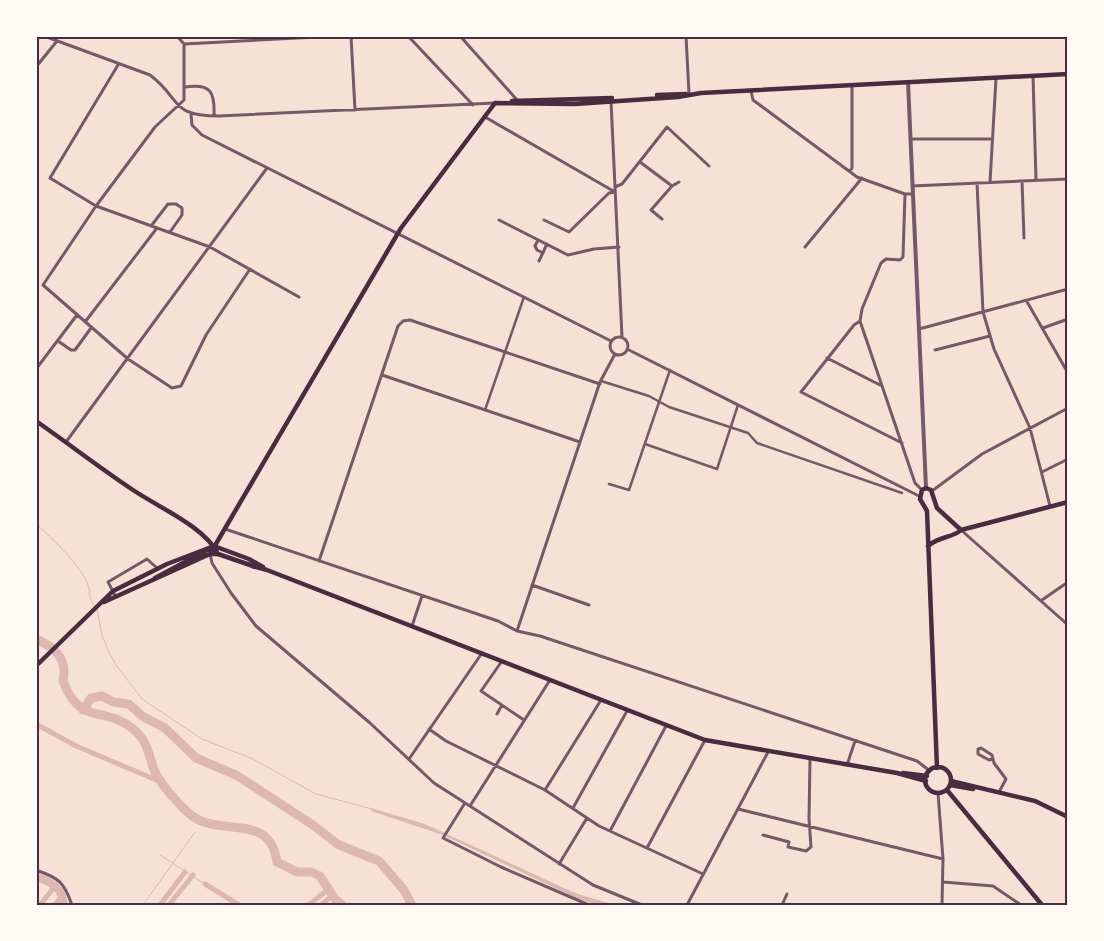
<svg xmlns="http://www.w3.org/2000/svg" width="1104" height="941" font-family="'PT Serif',serif">
<style>
.water{fill:#dcb8b0}
.lines{fill:none;stroke-linecap:round;stroke-linejoin:round}
.stream{stroke:#dcb8b0;stroke-width:1}
.canal{stroke:#dcb8b0;stroke-width:5}
.river{stroke:#dcb8b0;stroke-width:9}
.pedestrian{stroke:#755966;stroke-width:2.5}
.minor{stroke:#755966;stroke-width:3}
.tertiary{stroke:#755966;stroke-width:4}
.secondary{stroke:#4a2c40;stroke-width:4.5}
.primary{stroke:#4a2c40;stroke-width:4.5}
.neatline{fill:none;stroke:#4a2c40;stroke-width:2}
</style>
<rect width="100%" height="100%" fill="#f7e1d7"/>
<!-- water -->
<path class="water" d="M 371,808 L 425,824 L 575,893 L 615,905 L 598,905 L 576,898 L 443,835 L 371,811 Z
M 36,872 C 53,878 67,886 68,905 L 59,905 C 59,888 48,887 36,880 Z"/>
<g class="lines">
<!-- stream -->
<path class="stream" d="M 36,524 C 50,536 83,568 88,585 C 91,595 88,597 95,607
M 97,610 L 102,635 L 108,650 L 116,665 L 142,699 L 202,739 L 253,759 L 316,794 L 372,809
M 160,855 L 205,884
M 143,905 L 195,832"/>
<!-- canal -->
<path class="canal" d="M 36,724 L 76,746 L 161,782
M 205,884 L 239,905
M 40,905 L 56,885
M 54,905 L 62,897
M 160,905 L 185,872
M 169,905 L 193,875
M 308,905 L 329,889
M 321,905 L 333,895
M 333,905 L 338,901"/>
<!-- river -->
<path class="river" d="M 36,639 C 55,647 68,659 63,681 C 80,726 104,706 132,728 C 146,739 148,751 153,767 C 157,781 180,806 191,815 C 219,838 270,811 277,862 L 297,872 L 311,872 L 320,876 L 335,899 L 342,905
M 83,710 L 91,698 L 102,696 L 113,702 L 129,704 L 142,716 L 165,728 L 196,758 L 236,775 L 310,823 L 339,845 L 379,861 L 404,890 L 412,905"/>
<!-- pedestrian -->
<path class="pedestrian" d="M 601,381 L 649,396 L 669,407 L 748,433 L 757,443 L 902,493
M 485,410 L 524,297
M 645,444 L 717,469 L 738,405
M 609,484 L 629,490 L 670,370"/>
<!-- minor -->
<path class="minor" d="M 44,36 L 150,75 C 182,99 169,116 219,116 L 495,103
M 177,36 L 184,44 L 184,100 L 155,127 L 96,206 L 43,285 L 128,359 L 172,388 L 181,386 L 206,335 L 250,269
M 351,36 L 355,110
M 408,36 L 473,105
M 460,36 L 518,101
M 686,36 L 689,94
M 184,44 L 336,36
M 118,65 L 50,178 L 96,206 L 210,247 L 299,297
M 36,67 L 57,41
M 1033,76 L 1036,180
M 185,87 C 211,83 215,92 214,116
M 751,91 L 753,100 L 857,177 L 905,194 L 913,194
M 611,101 L 622,337
M 191,114 L 192,125 L 202,135 L 611,341
M 485,117 L 615,192
M 911,139 L 992,139
M 640,162 L 672,186 L 679,182
M 850,171 L 852,168 L 852,86
M 1022,181 L 1024,238
M 990,182 L 996,79
M 977,183 L 983,312 L 994,349 L 1030,428 L 1050,506
M 912,186 L 1068,179
M 615,187 L 622,184 L 667,127 L 709,166
M 905,194 L 903,257 L 900,260 L 886,259 L 881,263 L 862,309 L 860,321 L 915,483 L 922,490
M 662,219 L 651,210 L 672,186
M 499,220 L 568,255 L 594,249 L 619,247
M 544,220 L 569,232 L 609,193 L 615,192
M 151,226 L 168,204 L 176,204 L 182,208 L 182,215 L 170,232
M 538,240 L 535,246 L 537,250 L 543,253
M 805,247 L 862,178
M 539,261 L 547,244
M 1026,300 L 1068,373
M 860,321 L 854,325 L 801,392 L 902,443
M 85,322 L 157,228
M 1043,328 L 1068,319
M 919,329 L 1068,289
M610 346a9 9 0 1 1 18 0a9 9 0 1 1-18 0Z
M 58,341 L 71,350 L 75,350 L 91,328
M 627,349 L 919,496
M 935,350 L 990,336
M 827,358 L 880,385
M 36,369 L 77,315
M 382,375 L 580,442
M 66,442 L 267,168
M 1042,472 L 1068,459
M 932,491 L 982,454 L 1068,408
M 225,529 L 498,621 L 517,631 L 540,636 L 917,761 L 930,771
M 961,530 L 1068,625
M 210,554 L 212,563 L 231,593 L 256,626 L 370,723 L 434,783 L 593,885 L 642,905
M 319,561 L 398,326 L 403,321 L 410,320 L 600,384
M 532,585 L 589,605
M 116,597 L 108,582 L 147,559 L 157,568
M 1042,600 L 1068,582
M 412,626 L 422,596
M 517,631 L 600,382 L 615,354
M 502,661 L 481,691 L 524,720
M 497,714 L 502,705
M 429,729 L 446,741 L 545,790 L 599,826 L 703,874
M 409,759 L 482,653
M 993,759 L 989,760 L 978,754 L 978,749 L 981,748 L 992,755 L 994,763 L 1006,779 L 999,792
M 847,765 L 855,741
M 545,790 L 601,700
M 938,793 L 943,859 L 942,905
M 465,803 L 443,838 L 501,867 L 589,905
M 470,806 L 550,680
M 573,808 L 627,711
M 738,809 L 943,859
M 610,831 L 666,726
M 763,835 L 789,842 L 788,847 L 806,851 L 811,847 L 809,819 L 810,759
M 647,848 L 705,740
M 559,864 L 587,818
M 36,870 C 59,878 64,882 72,905
M 943,882 L 993,886 L 1021,905
M 687,905 L 768,752
M 782,905 L 787,894"/>
<!-- tertiary -->
<path class="tertiary" d="M 908,82 L 926,488"/>
<!-- secondary -->
<path class="secondary" d="M 657,95 L 686,94
M 512,101 L 612,98
M 210,554 L 401,228 L 495,103 L 575,104 L 678,97 L 701,93 L 1068,74
M 155,578 L 211,548
M 104,602 L 210,554 L 218,554
M 36,666 L 113,591 L 167,564 L 214,546
M 951,781 L 1035,801 L 1068,817
M 950,785 L 973,789
M 947,790 L 1042,905"/>
<!-- primary -->
<path class="primary" d="M 36,421 C 69,444 100,468 133,490 C 158,507 205,527 218,554 L 253,566
M 214,546 L 249,559 L 263,567
M 928,546 C 939,536 953,538 961,530 L 1068,502
M 252,566 L 267,570 L 705,740 L 897,773 L 926,781
M925 780a13 13 0 1 1 26 0a13 13 0 1 1-26 0Z
M 937,768 L 927,511 L 920,499 L 922,490 L 926,488 L 931,490 L 937,508 L 961,530
M 903,773 L 927,776"/>
</g>
<!-- border -->
<rect width="1104" height="941" fill="none" stroke="#fffaf5" stroke-width="75"/>
<rect x="38" y="38" width="1028" height="866" class="neatline"/>
</svg>
